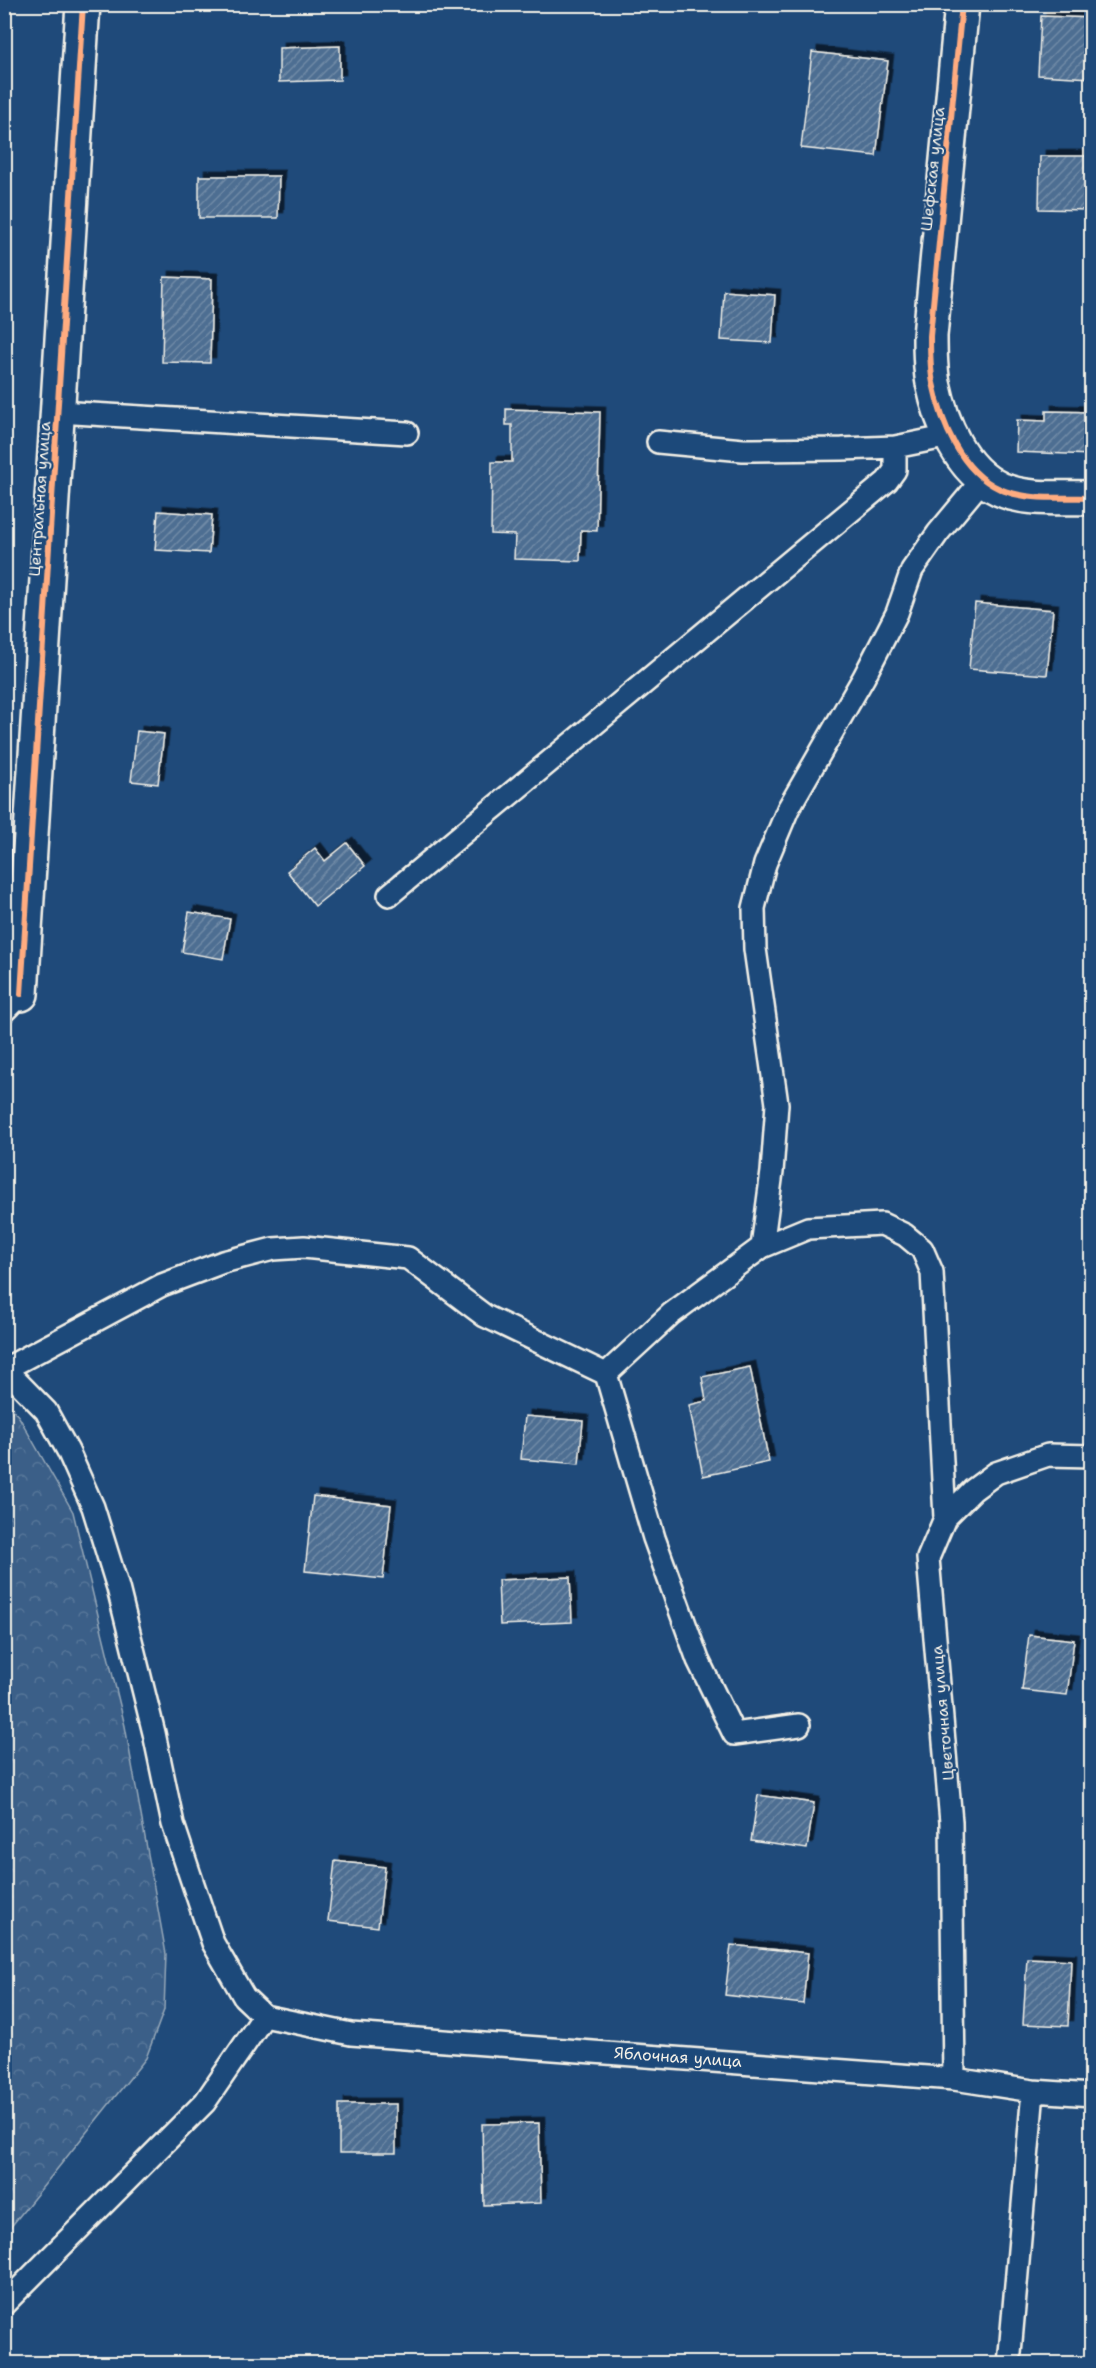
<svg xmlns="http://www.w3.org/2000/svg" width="1096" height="2368" font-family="'Shantell Sans',sans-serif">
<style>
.forest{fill:url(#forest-crowns);stroke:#97a8b8;stroke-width:1.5}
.building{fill:url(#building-hatch);stroke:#f4f1e8;stroke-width:1.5;filter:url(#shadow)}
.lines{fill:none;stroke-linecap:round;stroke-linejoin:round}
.service-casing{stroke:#f4f1e8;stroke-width:26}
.minor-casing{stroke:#f4f1e8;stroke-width:38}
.service{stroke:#1f4a7a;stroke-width:21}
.minor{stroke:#1f4a7a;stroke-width:33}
.cycleway-casing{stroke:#1f4a7a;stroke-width:10}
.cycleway{stroke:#ffac80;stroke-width:6}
.labels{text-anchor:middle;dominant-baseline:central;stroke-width:4.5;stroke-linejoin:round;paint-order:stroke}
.street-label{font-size:16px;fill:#f4f1e8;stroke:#1f4a7a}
</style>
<defs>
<pattern id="forest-crowns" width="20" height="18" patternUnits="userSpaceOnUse" patternTransform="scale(1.5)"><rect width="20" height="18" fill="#3a5f88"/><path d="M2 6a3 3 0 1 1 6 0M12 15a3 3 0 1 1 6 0" fill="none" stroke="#577699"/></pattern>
<pattern id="building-hatch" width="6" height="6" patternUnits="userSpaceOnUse" patternTransform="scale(1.5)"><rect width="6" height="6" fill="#4d6e92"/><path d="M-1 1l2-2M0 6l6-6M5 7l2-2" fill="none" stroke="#708aa6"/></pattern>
<filter id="shadow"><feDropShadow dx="5.5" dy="-5.5" stdDeviation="0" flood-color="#0009"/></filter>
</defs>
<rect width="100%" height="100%" fill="#1f4a7a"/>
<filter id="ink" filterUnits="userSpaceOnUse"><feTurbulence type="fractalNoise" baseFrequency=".0167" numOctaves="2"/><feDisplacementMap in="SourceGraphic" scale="12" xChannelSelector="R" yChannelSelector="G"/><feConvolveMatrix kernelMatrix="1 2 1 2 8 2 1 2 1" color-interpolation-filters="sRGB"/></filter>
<g filter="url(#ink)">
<!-- forest -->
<path class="forest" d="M 5,1399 L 19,1417 L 73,1512 L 125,1726 L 166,1954 L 164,2010 L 146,2058 L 5,2234 Z"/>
<!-- building -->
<path class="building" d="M 1041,16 L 1092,18 L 1092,78 L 1038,75 Z
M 340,46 L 340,80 L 279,82 L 279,48 Z
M 812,52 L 888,61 L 876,156 L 801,148 Z
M 1040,156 L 1089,156 L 1088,210 L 1039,209 Z
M 199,176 L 279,176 L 278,218 L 199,218 Z
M 164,277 L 212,279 L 210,363 L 162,362 Z
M 724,291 L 775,295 L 772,343 L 721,340 Z
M 506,409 L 600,412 L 597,531 L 581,530 L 580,561 L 514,559 L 515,535 L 491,534 L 492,462 L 512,462 L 512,425 L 506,425 Z
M 1046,411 L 1092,412 L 1092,455 L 1016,452 L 1017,420 L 1046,421 Z
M 158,511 L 212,515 L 209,553 L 155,550 Z
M 975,603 L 1053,610 L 1047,675 L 969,669 Z
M 137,731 L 164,734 L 158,784 L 131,781 Z
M 347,843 L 365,866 L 315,906 L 287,871 L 315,848 L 325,861 Z
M 189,912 L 230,919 L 223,959 L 182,952 Z
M 750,1367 L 769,1462 L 703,1476 L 689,1405 L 706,1401 L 702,1377 Z
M 525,1416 L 583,1421 L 579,1464 L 521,1459 Z
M 313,1496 L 391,1505 L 383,1579 L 305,1571 Z
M 570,1577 L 572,1622 L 500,1625 L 498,1580 Z
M 1029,1635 L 1074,1640 L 1067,1695 L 1022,1690 Z
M 758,1795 L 814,1803 L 807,1849 L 751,1841 Z
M 335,1861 L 385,1867 L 378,1927 L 328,1921 Z
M 731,1945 L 808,1953 L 803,2004 L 725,1995 Z
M 1027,1958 L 1071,1960 L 1068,2026 L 1023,2024 Z
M 339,2104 L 396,2104 L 396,2153 L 339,2153 Z
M 539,2123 L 541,2203 L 484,2205 L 482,2124 Z"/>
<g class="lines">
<!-- service casing -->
<g class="service-casing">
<path id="service" d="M 58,412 L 407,433
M 658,442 L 743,450 L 842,449 L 895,447 L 950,436
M 389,895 L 887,481 L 895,470 L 895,447
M 4,1011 L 21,994
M 762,1247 L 772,1172 L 777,1104 L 755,949 L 754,908 L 765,864 L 788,809 L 864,677 L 897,613 L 912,570 L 938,533 L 983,479
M 4,1368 L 46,1411 L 68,1451 L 93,1507 L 118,1588 L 154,1733 L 173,1824 L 190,1875 L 213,1943 L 244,1997 L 264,2016
M 5,1369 L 162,1285 L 223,1262 L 273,1249 L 304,1247 L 408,1258 L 485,1316 L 606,1374 L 671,1314 L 762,1247 L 808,1228 L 882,1224 L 905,1235 L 922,1249 L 932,1272 L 945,1518
M 606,1374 L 654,1538 L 698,1660 L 734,1734 L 799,1725
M 264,2016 L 351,2034 L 954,2079 L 1033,2091 L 1092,2095
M 954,2079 L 951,1822 L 928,1558 L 945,1518 L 973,1490 L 996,1473 L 1048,1455 L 1092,1456
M 4,2304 L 205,2102 L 264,2016
M 1009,2364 L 1033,2091"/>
</g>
<!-- minor casing -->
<g class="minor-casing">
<path id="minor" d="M 962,4 L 930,336 C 930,351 930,368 933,383 C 941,422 960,471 1000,489 C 1026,501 1063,497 1092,498
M 21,994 L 83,4"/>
</g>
<!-- service -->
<use href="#service" class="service"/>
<!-- minor -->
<use href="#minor" class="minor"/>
<!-- cycleway casing -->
<g class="cycleway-casing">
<path id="cycleway" d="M 962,4 L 930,336 C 930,351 930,368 933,383 C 941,422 960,471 1000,489 C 1026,501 1063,497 1092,498
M 21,994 L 83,4"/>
</g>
<!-- cycleway -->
<use href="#cycleway" class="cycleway"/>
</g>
</g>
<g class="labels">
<!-- street labels -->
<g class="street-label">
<text transform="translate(932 169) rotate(-84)">Шефская улица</text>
<text transform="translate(39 499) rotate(-86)">Центральная улица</text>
<text transform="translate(942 1713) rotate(-95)">Цветочная улица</text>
<text transform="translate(678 2057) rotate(4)">Яблочная улица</text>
</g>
</g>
<!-- margin -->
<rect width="1096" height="2368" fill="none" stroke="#1f4a7a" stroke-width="24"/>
<rect x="12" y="12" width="1072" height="2344" fill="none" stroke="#f4f1e8" stroke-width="2" filter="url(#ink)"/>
</svg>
